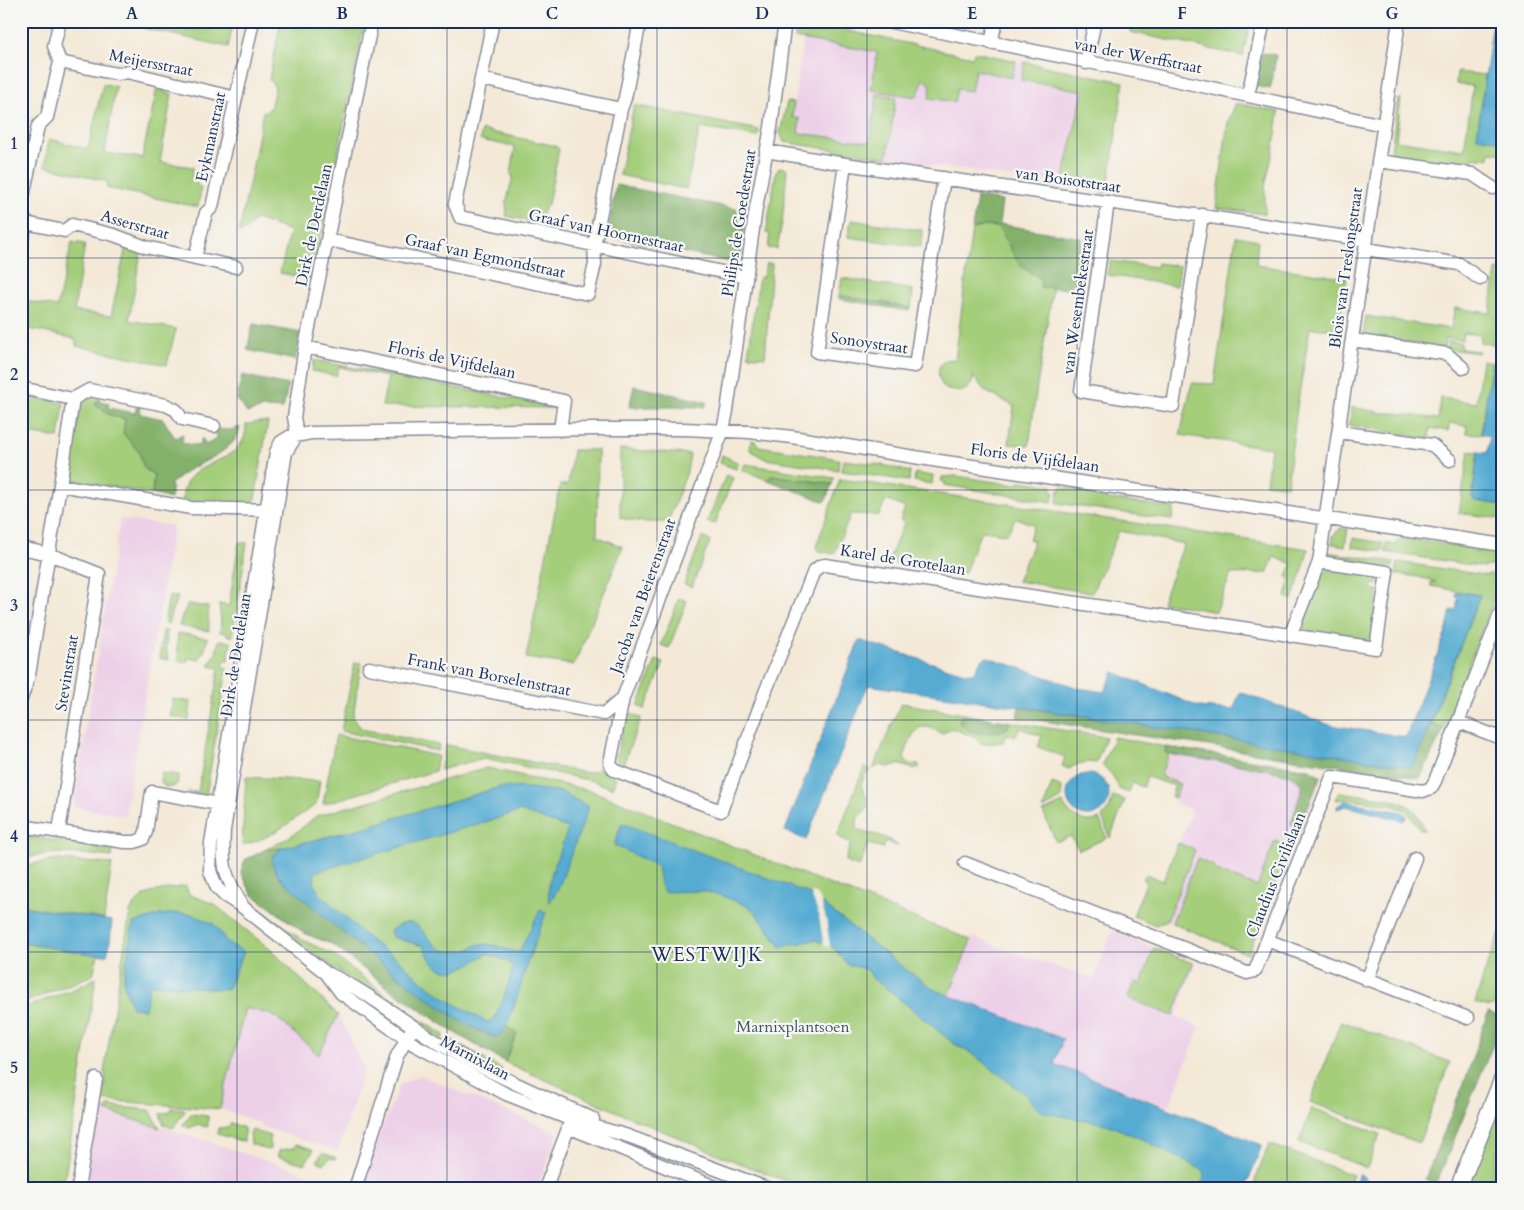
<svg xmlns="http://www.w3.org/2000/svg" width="1524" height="1210" font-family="Cardo,serif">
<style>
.built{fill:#edd0e8}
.green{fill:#a4ce7a;stroke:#607e6c}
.forest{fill:#83b16a;stroke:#4f7064}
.water{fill:#55abd2;stroke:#386d98}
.pier{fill:#f4e9d7}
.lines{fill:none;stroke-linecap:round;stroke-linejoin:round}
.minor-casing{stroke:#888c9a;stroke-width:15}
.major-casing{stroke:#888c9a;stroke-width:19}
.minor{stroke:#fff;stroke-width:12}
.major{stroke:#fff;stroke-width:16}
.grid{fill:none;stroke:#1b2f5e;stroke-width:1;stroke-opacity:0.55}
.labels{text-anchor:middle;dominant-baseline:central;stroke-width:4.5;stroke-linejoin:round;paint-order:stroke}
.street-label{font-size:16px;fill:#1b2f5e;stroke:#f6f6f2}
.park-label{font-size:16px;fill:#3d5765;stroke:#f6f6f2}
.quarter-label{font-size:19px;letter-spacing:1px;fill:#1b2f5e;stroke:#f6f6f2}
.neatline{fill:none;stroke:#1b2f5e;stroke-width:2}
.grid-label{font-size:16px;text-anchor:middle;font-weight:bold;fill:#1b2f5e}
</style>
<rect width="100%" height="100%" fill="#f6f6f2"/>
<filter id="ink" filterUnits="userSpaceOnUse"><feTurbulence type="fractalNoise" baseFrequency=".02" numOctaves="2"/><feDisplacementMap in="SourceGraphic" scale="10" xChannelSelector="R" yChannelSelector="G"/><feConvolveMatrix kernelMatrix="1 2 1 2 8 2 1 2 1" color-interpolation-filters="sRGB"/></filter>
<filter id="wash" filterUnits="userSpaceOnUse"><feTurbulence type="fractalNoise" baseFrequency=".0096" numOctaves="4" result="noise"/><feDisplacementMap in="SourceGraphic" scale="20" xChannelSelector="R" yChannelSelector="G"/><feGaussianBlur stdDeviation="1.12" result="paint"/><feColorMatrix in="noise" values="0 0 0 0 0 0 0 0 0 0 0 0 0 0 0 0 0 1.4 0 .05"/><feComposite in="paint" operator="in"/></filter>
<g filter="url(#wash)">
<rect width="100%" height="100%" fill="#f4e9d7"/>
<!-- built -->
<path class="built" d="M 803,40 L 877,52 L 872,90 L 917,97 L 924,77 L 931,86 L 930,98 L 954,102 L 957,89 L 975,70 L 1012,78 L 1016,61 L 1025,62 L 1021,80 L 1083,91 L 1064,176 L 1058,176 L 1057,183 L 1041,181 L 1035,181 L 887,158 L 889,146 L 877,95 L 870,142 L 798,133 L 792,117 Z
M 120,519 L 173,526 L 125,815 L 94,810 L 93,813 L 92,810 L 73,807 Z
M 1173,750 L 1308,771 L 1318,785 L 1248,954 L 1152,915 L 1192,810 L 1178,804 L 1171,796 L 1175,786 L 1160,776 Z
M 1112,931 L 1195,964 L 1176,1017 L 1200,1027 L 1169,1107 L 1053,1064 L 1063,1040 L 949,995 L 973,937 L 1007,950 L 1094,979 Z
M 245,1008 L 269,1014 L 277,1018 L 318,1054 L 338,1015 L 364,1069 L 338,1151 L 259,1126 L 260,1123 L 220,1109 Z
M 420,1075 L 558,1133 L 537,1189 L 358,1189 L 400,1084 Z
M 98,1106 L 354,1189 L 84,1189 Z"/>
<!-- green -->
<path class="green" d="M 130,21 L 234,21 L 228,47 L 143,28 L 138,23 Z
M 281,21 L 365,21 L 312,279 L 280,273 L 290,231 L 256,219 L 243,233 L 239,232 L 253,166 L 263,112 L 270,109 L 275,87 L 269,79 Z
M 797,21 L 831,21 L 849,25 L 848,31 L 973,57 L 974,52 L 1016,61 L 1012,78 L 975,70 L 971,91 L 957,89 L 954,102 L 929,98 L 931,86 L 924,78 L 917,97 L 871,90 L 877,52 L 795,38 Z
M 1132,21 L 1250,21 L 1243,56 L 1130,32 Z
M 1025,62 L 1124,82 L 1107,194 L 1100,192 L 1102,182 L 1064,176 L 1083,91 L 1042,83 L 1041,84 L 1021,80 Z
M 1457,72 L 1485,75 L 1477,137 L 1503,141 L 1503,154 L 1490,152 L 1489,159 L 1473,157 L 1471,168 L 1394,156 L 1391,152 L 1398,99 L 1401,99 L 1396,140 L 1464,150 L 1473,86 L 1456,84 Z
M 103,84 L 116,86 L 105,153 L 142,158 L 157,88 L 165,89 L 164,93 L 172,94 L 160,162 L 193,167 C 192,177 194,182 201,188 L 198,207 L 107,188 L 107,182 L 106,181 L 45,166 L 49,139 L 88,149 Z
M 877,94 L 896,97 L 887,158 L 784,142 L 780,133 L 787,102 L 794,103 L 792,117 L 800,119 L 798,133 L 870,142 Z
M 1236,103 L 1279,112 L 1274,148 L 1265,186 L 1265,214 L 1216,208 L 1228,122 Z
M 634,105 L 759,130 L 758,137 L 700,128 L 686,189 L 619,175 Z
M 482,130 L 556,146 L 559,149 L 548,204 L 540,216 L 539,223 L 506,216 L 507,210 L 506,204 L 513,176 L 511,175 L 515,147 L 480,140 Z
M 780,167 L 787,169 L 782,223 L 777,249 L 768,248 L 770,234 L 766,233 L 776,172 Z
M 851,220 L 922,230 L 921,247 L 848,237 Z
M 986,226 L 999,227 L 1016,259 L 1022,267 L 1040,278 L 1041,287 L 1053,287 L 1037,386 L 1029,446 L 1009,444 L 1014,406 L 985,391 L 971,373 L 974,379 C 966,394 960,393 945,389 C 937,379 934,364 949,359 L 956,360 L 955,360 L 972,229 Z
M 1236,236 L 1258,240 L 1256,265 L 1347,278 L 1338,330 L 1310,328 L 1297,407 L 1287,486 L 1266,483 L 1271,448 L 1180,435 L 1192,383 L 1214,384 Z
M 72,242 L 85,244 L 74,311 L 111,316 L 126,246 L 134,247 L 133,251 L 141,252 L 129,320 L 176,329 L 167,365 L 76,346 L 76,340 L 75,339 L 21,327 L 21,300 L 57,307 Z
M 1110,261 L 1156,267 L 1157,263 L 1180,266 L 1177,286 L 1107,275 Z
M 766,263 L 772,264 L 765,357 L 748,355 L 759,277 L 763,277 Z
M 1496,270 L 1503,271 L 1503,296 L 1496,344 L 1480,343 L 1481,335 L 1463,333 L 1462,340 L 1445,338 L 1444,348 L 1363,336 L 1366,316 L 1451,329 L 1455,308 L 1490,313 Z
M 842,278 L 913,290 L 911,308 L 839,295 Z
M 1448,341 L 1461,343 L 1461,349 L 1479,351 L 1478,353 L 1447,349 Z
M 314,360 L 555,407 L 555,408 L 382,406 L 388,377 L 339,367 L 336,376 L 312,371 Z
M 1482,360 L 1492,362 L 1481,434 L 1466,433 L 1467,426 L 1450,423 L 1448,431 L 1430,428 L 1429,439 L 1349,425 L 1352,407 L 1383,413 L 1394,413 L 1438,419 L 1441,398 L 1476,403 Z
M 90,394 L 100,396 L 99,401 L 95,402 C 103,414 112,416 125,419 L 133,444 L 139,452 L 144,468 L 154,475 L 152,494 L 73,480 L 68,475 L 82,399 Z
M 21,395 L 64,403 L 59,438 L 21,432 Z
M 258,422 L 268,422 L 254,504 L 197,503 L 182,500 C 183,492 184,485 189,479 C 206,458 247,460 246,425 Z
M 751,440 L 755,441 L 759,446 L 839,459 L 838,470 L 765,459 L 750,450 Z
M 620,449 L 690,454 L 687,472 L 668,522 L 643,522 L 620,518 Z
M 573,450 L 598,450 L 597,536 L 623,547 L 574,665 L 526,658 L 560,485 L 568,485 Z
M 1469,451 L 1478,452 L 1472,497 L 1476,501 L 1503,505 L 1503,519 L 1459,513 Z
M 722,455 L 739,463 L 736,469 L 720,463 Z
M 843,460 L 883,465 L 910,472 L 909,481 L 841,471 Z
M 745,464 L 834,478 L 832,484 L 772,475 L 768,480 L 742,470 Z
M 915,473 L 933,476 L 932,484 L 914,481 Z
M 726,475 L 733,478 L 715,524 L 707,522 Z
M 956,476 L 1016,485 L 1021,481 L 1052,486 L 1052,490 L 1054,491 L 1052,502 L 944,485 L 945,482 L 941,481 L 942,477 Z
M 840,479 L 1308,549 L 1304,566 L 1292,600 L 1286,597 L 1290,580 L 1287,577 L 1292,564 L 1274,557 L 1267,573 L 1231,574 L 1216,612 L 1162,602 L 1184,544 L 1119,531 L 1092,593 L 1017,581 L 1034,541 L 1029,539 L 1034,525 L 1016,518 L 1007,534 L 981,531 L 964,574 L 888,562 L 904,523 L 900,520 L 905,508 L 886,500 L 879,515 L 851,514 L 834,554 L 818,551 L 816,547 Z
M 1061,487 L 1095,492 L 1101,498 L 1174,508 L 1172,520 L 1057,503 L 1058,491 L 1060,491 Z
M 1340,528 L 1348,529 L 1345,546 L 1332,544 L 1333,535 L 1339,530 Z
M 702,537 L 710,541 L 692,587 L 684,584 Z
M 1353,538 L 1383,543 L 1382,551 L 1352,547 Z
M 1397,540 L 1418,540 L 1503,553 L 1503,563 L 1485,567 L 1385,552 L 1386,543 L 1396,545 Z
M 239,542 L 247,543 L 232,637 L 227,635 L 227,633 L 220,632 L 221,623 L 219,604 L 229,606 Z
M 1327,552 L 1394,562 L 1393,567 L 1334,559 L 1330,557 Z
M 1398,562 L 1484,575 L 1503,572 L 1503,575 L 1444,729 L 1431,724 L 1480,595 L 1431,586 L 1431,582 L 1436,582 L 1419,577 L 1396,574 Z
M 1328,569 L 1372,576 L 1378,580 L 1379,585 L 1373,584 L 1372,589 L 1378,590 L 1372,635 L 1368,641 L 1306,633 L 1303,627 L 1303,624 L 1322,573 Z
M 169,596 L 178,597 L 172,610 L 168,624 L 164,623 Z
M 679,598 L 687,601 L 669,648 L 661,645 Z
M 188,604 L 208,607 L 209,631 L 179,626 L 182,616 Z
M 163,631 L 167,631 L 166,647 L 168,660 L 159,658 Z
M 178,633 L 208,638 L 205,649 L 199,660 L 188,658 L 187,662 L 179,661 L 177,645 Z
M 219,640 L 231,642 L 228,661 L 224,661 L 223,667 L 227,668 L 206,796 L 188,792 L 198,792 L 219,668 L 209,666 L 216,653 Z
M 656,660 L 664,663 L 645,709 L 638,706 Z
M 355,662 L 361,663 L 353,717 L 357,723 L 362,729 L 439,745 L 438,751 L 341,731 Z
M 173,699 L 191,702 L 189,720 L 170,716 Z
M 901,703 L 963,714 L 959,721 L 1007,729 L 1010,722 L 1106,737 L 1096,763 C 1085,761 1078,763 1069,769 L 1062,766 L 1065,757 L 1038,747 L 1042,736 L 1020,728 L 1015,737 L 1006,734 L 1003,742 L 986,744 L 980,743 L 973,736 L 951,728 L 942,734 C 937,731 929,726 923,727 C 913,727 907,749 904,757 L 909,765 L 918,764 L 920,767 L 914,769 L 898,764 L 888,767 L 880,765 L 873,769 Z
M 626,712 L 641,718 L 622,767 L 619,765 L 616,758 Z
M 336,735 L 438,756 L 435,771 L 323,804 Z
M 1114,737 L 1166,747 L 1165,752 L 1168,754 L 1168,757 L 1160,776 L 1180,784 L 1175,798 L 1171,796 L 1175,786 L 1147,777 L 1143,787 L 1132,783 L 1129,793 L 1119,789 C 1115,778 1111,772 1102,765 Z
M 446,745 L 587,773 C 596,771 600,770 603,760 L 605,761 C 605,771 606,774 616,778 L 612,788 L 593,781 L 484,758 L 440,770 Z
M 864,767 L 871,770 L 865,775 L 861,785 L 868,802 L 867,808 L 857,819 L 857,829 C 863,833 866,833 873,834 C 882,835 892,841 899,847 L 887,841 L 883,848 L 868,844 L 859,867 L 845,862 L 851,843 L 837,836 Z
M 487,768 L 592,791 L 971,940 L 949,995 L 953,1043 L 1161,1135 L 1226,1189 L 807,1189 L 729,1159 L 611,1109 L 505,1062 L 452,1031 L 390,989 L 332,944 L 306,934 L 252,894 L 241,872 L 245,860 L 286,839 L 298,831 L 316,816 Z
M 161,773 L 179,775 L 177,784 L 173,787 L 165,787 L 161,782 Z
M 246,777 L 320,781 L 316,805 C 290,820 273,839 242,845 Z
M 1052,783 L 1062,787 L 1061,799 L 1043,809 Z
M 1339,792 C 1357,795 1396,797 1410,807 C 1418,812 1421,822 1425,830 L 1420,830 C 1416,825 1412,815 1406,811 C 1394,803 1351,798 1336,800 Z
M 1113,796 L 1125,800 L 1110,838 L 1102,817 L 1110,807 Z
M 1063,803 C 1070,817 1083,825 1099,819 L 1107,838 L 1079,850 L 1071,836 L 1056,842 L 1043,812 Z
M 21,835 L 113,850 L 112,857 C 81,854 51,849 21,860 Z
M 1275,841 L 1288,846 L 1288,851 L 1248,954 L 1172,923 L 1197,859 L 1215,866 L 1214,870 L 1257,887 Z
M 1178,843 L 1195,850 L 1167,920 L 1156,925 L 1133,916 L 1147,881 L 1143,879 L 1146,874 L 1163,881 Z
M 58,860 L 112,864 L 104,919 L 21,906 L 21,868 L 37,863 Z
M 186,886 L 188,892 L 190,895 L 214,904 L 271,950 L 338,1015 L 319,1055 L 277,1018 L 269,1014 L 245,1008 L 220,1109 L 99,1100 C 102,1090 109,1082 104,1072 L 130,912 C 141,889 165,890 186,886 Z
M 256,907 L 303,940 L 332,954 L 399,1005 L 396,1009 L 318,957 Z
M 1503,926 L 1503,1003 L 1489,1007 L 1475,1003 L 1488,962 Z
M 21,943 L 98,954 L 93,975 L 21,1004 Z
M 1154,948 L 1193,963 L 1173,1016 L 1128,998 L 1134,982 L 1141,984 Z
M 96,978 L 63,1189 L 21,1189 L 21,1100 L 31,1038 L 21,1036 L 21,1009 L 76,988 Z
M 403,1009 L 444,1035 L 442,1039 L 401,1011 Z
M 1341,1021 L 1450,1062 L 1419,1143 L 1310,1102 Z
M 450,1039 L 502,1069 L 500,1073 L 447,1043 Z
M 1503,1094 L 1503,1151 L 1497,1150 L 1490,1189 L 1466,1189 Z
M 108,1106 L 150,1110 L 160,1128 L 106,1111 Z
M 172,1108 L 184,1109 L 185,1111 L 173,1128 L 164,1125 L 160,1114 L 169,1112 Z
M 1312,1108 L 1380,1134 L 1367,1168 L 1299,1142 Z
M 191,1114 L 208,1116 L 208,1126 L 206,1127 L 198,1124 L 190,1128 L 184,1126 L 183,1124 Z
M 231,1123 L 244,1128 L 244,1142 L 218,1134 L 218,1128 L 228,1127 Z
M 252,1130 L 270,1136 L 270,1149 L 268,1150 L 251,1144 L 250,1131 Z
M 296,1144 L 312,1149 L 313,1151 L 305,1164 L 277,1156 L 280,1150 L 294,1148 Z
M 1269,1144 L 1353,1175 L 1347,1189 L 1252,1189 Z
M 322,1153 L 335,1157 L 336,1159 L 329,1158 L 324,1164 L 317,1161 Z"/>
<!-- forest -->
<path class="forest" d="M 1262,53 L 1276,55 L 1273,77 L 1270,89 L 1255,86 Z
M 616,185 L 747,211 L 740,258 L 729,262 L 611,237 L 608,232 Z
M 977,197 L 1002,201 L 999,224 L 1082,238 L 1077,278 L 1069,289 L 1041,287 L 1040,278 L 1022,267 L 1016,259 L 999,227 L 986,226 L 972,229 Z
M 839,295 L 911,308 L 908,311 L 839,299 Z
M 253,324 L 301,333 L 295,360 L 247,350 Z
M 242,375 L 288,385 L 283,409 L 263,408 L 247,413 L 237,399 Z
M 634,386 L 707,402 L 705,407 L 629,407 Z
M 99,401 L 109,403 L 108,408 L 135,413 L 137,404 L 141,405 L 140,414 L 163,419 L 175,438 L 183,434 L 182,443 L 199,446 L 202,438 L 206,445 L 218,438 L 214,431 L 215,429 L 230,430 L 240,427 C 238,449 204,461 187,471 C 181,475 178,480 171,483 L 171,499 L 152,494 L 154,475 L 144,468 L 139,452 L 123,433 L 125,419 C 112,416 103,414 95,402 Z
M 771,475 L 832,484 L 825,502 L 768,480 Z
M 1019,707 L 1415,763 L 1431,724 L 1444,729 L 1420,778 L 1017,717 Z
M 963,714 L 1010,722 L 1007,729 C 992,734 969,738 959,721 Z
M 1166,747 L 1309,769 L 1321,776 L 1299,828 L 1291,824 L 1303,785 L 1290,775 L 1259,768 L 1168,754 L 1165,752 Z
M 281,848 L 272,858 L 342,932 L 408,984 L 463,1023 L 494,1037 C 500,1036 502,1032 505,1026 L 517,1033 L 505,1062 L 452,1031 L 390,989 L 332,944 L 306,934 L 252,894 L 241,872 L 245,860 L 267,849 Z
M 1488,1012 L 1503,1018 L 1503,1020 L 1436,1184 L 1425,1179 L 1466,1078 Z"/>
<!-- water -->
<path class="water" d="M 1493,21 L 1503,21 L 1503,141 L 1477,137 Z
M 1503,296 L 1503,345 L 1496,344 Z
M 1503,347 L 1503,505 L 1475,501 L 1472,497 L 1478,452 L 1487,453 L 1490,436 L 1481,434 L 1492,362 L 1501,363 Z
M 1456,592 L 1480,595 L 1415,763 L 1412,767 L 1090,717 L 868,685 L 806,840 L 785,831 L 859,640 L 964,673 C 983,676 973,660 988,657 L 1078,688 L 1104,692 L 1114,672 L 1199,707 L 1233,710 L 1240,692 L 1330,725 L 1406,737 L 1447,629 L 1451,610 L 1456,611 L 1458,598 L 1456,597 Z
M1067 795a21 21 0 1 1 42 0a21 21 0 1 1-42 0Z
M 500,787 L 531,788 L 562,792 L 589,807 L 558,889 L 549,903 C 545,876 561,853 568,828 L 520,811 L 499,818 L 315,872 L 314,884 L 320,894 L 370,940 L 400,961 L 422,981 L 447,999 L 481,1019 L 488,1022 L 494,1019 L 505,995 L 513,967 L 507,961 L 487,954 C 470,963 451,981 433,963 C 429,959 427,951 423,946 L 392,937 L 390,931 C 422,905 423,946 447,951 C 452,952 462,951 467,950 C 471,949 476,944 481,944 C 494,943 506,951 519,952 L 540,910 L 546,913 C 540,929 534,945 528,961 C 521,983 515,1011 503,1031 C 500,1035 498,1037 494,1037 L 463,1023 L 408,984 L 342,932 L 280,878 L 273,866 L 272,858 L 281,848 L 366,827 L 395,818 Z
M 1345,801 L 1401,812 L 1407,816 L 1404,821 L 1346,806 L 1337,809 L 1337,806 Z
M 622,823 L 810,894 L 904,968 L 937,991 L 1063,1039 L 1054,1064 L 1262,1145 L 1245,1189 L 1203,1189 L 1204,1171 L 1142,1139 L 1106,1124 L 1051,1114 L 1039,1110 L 1026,1095 L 974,1055 L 953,1043 L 885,987 L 873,979 L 868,970 L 847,964 L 833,947 L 815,940 L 781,947 L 755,912 L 747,906 L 720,895 L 703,891 L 664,892 L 660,883 L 657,866 L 614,845 Z
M 21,906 L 112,921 L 110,943 L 107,955 L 90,954 L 21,943 Z
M 176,913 L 191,914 L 214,924 L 228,943 L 244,952 L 227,990 L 150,984 L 145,1009 L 132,1008 L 123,982 L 133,923 L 160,915 Z
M 1359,1173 L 1378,1189 L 1353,1189 Z"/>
<!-- pier -->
<path class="pier" d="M 810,891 L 817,895 L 820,899 L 826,919 L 830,947 L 824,946 L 819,916 Z"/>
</g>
<g filter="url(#ink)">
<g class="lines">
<!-- minor casing -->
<g class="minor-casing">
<path id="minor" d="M 493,21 L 455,204 L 460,217 L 746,277
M 785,21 L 771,127 L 756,208 L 727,411 L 723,430 L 623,698 L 610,763 L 614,770 L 721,811 L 764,695 L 814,571 L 820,566 L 825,565 L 1376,648 L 1387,572 L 1319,562
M 886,21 L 1128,70 L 1383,125
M 991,43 L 996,21
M 60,62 L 117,74 L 127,72 L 236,98
M 1086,63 L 1095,21
M 481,79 L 621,109
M 1248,95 L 1264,21
M 766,151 L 845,164 L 1367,240
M 1378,161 L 1472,174 L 1493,188
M 845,164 L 817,352 L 915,366 L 944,178
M 1108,202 L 1081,391 L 1173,406 L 1202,215
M 26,223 L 64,231 L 72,225 L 114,235 L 146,247 L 236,267
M 328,240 L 588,294 L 595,264 L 594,246 L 621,109 L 625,98 L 640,21
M 21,244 L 26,223 L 21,214 L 21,206 L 38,126 L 47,117 L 60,62 L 54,46 L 60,21
M 1366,249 L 1459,264 L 1480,279
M 195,258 L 206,213 L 212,207 L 253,21
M 1352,340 L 1447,354 L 1463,368
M 305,347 L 564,401 L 560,430
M 21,388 L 73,399 L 89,390 L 166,405 L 176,410 L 182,419 L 214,426
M 1339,432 L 1432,445 L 1450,460
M 60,485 L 191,508 L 274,510
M 21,548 L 49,554 L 99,574 L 59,831
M 1290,636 L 1319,562 L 1399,21
M 369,668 L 604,714 L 623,698
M 21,699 L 29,675 L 60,485 L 73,399
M 1459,722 L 1503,739
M 21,826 L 125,842 L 135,842 L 143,839 L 146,832 L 152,792 L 224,805
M 965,863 L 1247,973 L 1255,971 L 1332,777 L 1423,791 L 1431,788 L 1435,781 L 1503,607
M 242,905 C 224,875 222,866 224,830 L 286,452 L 297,435 L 294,417 L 305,347 L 372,21
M 1267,940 L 1468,1018
M 329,974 C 369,992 404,1023 442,1045 C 490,1074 542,1095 593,1119
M 1367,980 L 1415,858
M 568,1127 L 720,1189
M 78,1189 L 96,1079
M 355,1189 L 397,1056 L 410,1033
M 545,1189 L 571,1121
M 769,1189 L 628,1136 L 572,1120 L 506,1094 L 415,1045 L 341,993 L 326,973 L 244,908 L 225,896 L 217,888 L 210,871 L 211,843 L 276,452 L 281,442 L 289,437 L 311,433 L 594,429 L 684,429 L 750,432 L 792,437 L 939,461 L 1503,545"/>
</g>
<!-- major casing -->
<g class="major-casing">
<path id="major" d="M 1458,1189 L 1503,1078"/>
</g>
<!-- minor -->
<use href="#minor" class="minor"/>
<!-- major -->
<use href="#major" class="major"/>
</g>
</g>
<!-- grid -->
<path class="grid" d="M 237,21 L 237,1189M 447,21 L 447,1189M 657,21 L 657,1189M 867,21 L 867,1189M 1077,21 L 1077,1189M 1287,21 L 1287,1189M 21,258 L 1503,258M 21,490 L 1503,490M 21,720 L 1503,720M 21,952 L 1503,952"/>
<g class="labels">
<!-- street labels -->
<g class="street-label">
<text transform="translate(1138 56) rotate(11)">van der Werffstraat</text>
<text transform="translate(151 63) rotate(11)">Meijersstraat</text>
<text transform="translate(211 137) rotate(-78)">Eykmanstraat</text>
<text transform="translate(1068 180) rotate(8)">van Boisotstraat</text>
<text transform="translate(739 223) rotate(-81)">Philips de Goedestraat</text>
<text transform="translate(135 225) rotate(16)">Asserstraat</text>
<text transform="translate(314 225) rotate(-78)">Dirk de Derdelaan</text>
<text transform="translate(606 231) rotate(12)">Graaf van Hoornestraat</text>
<text transform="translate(485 256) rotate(12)">Graaf van Egmondstraat</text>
<text transform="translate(1346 268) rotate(-82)">Blois van Treslongstraat</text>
<text transform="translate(1078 302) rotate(-82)">van Wesembekestraat</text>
<text transform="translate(869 343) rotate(8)">Sonoystraat</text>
<text transform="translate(452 360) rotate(12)">Floris de Vijfdelaan</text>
<text transform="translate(1035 458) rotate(8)">Floris de Vijfdelaan</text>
<text transform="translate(903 560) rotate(9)">Karel de Grotelaan</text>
<text transform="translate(643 596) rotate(-70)">Jacoba van Beierenstraat</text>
<text transform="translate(236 655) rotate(-81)">Dirk de Derdelaan</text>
<text transform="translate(67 673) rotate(-81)">Stevinstraat</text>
<text transform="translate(489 675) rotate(11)">Frank van Borselenstraat</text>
<text transform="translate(1276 875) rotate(-68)">Claudius Civilislaan</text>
<text transform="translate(475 1058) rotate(28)">Marnixlaan</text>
</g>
<!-- park labels -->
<g class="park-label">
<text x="793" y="1027">Marnixplantsoen</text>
</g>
<!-- quarter labels -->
<g class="quarter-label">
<text x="707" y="955">WESTWIJK</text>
</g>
</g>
<!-- margin -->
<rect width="1524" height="1210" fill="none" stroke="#f6f6f2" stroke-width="55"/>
<rect x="28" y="28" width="1468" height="1154" class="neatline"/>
<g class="grid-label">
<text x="132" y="19">A</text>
<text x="342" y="19">B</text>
<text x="552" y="19">C</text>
<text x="762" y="19">D</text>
<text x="972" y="19">E</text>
<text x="1182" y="19">F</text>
<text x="1392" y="19">G</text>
<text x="14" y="149">1</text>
<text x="14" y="380">2</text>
<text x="14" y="611">3</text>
<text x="14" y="842">4</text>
<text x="14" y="1073">5</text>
</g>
</svg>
